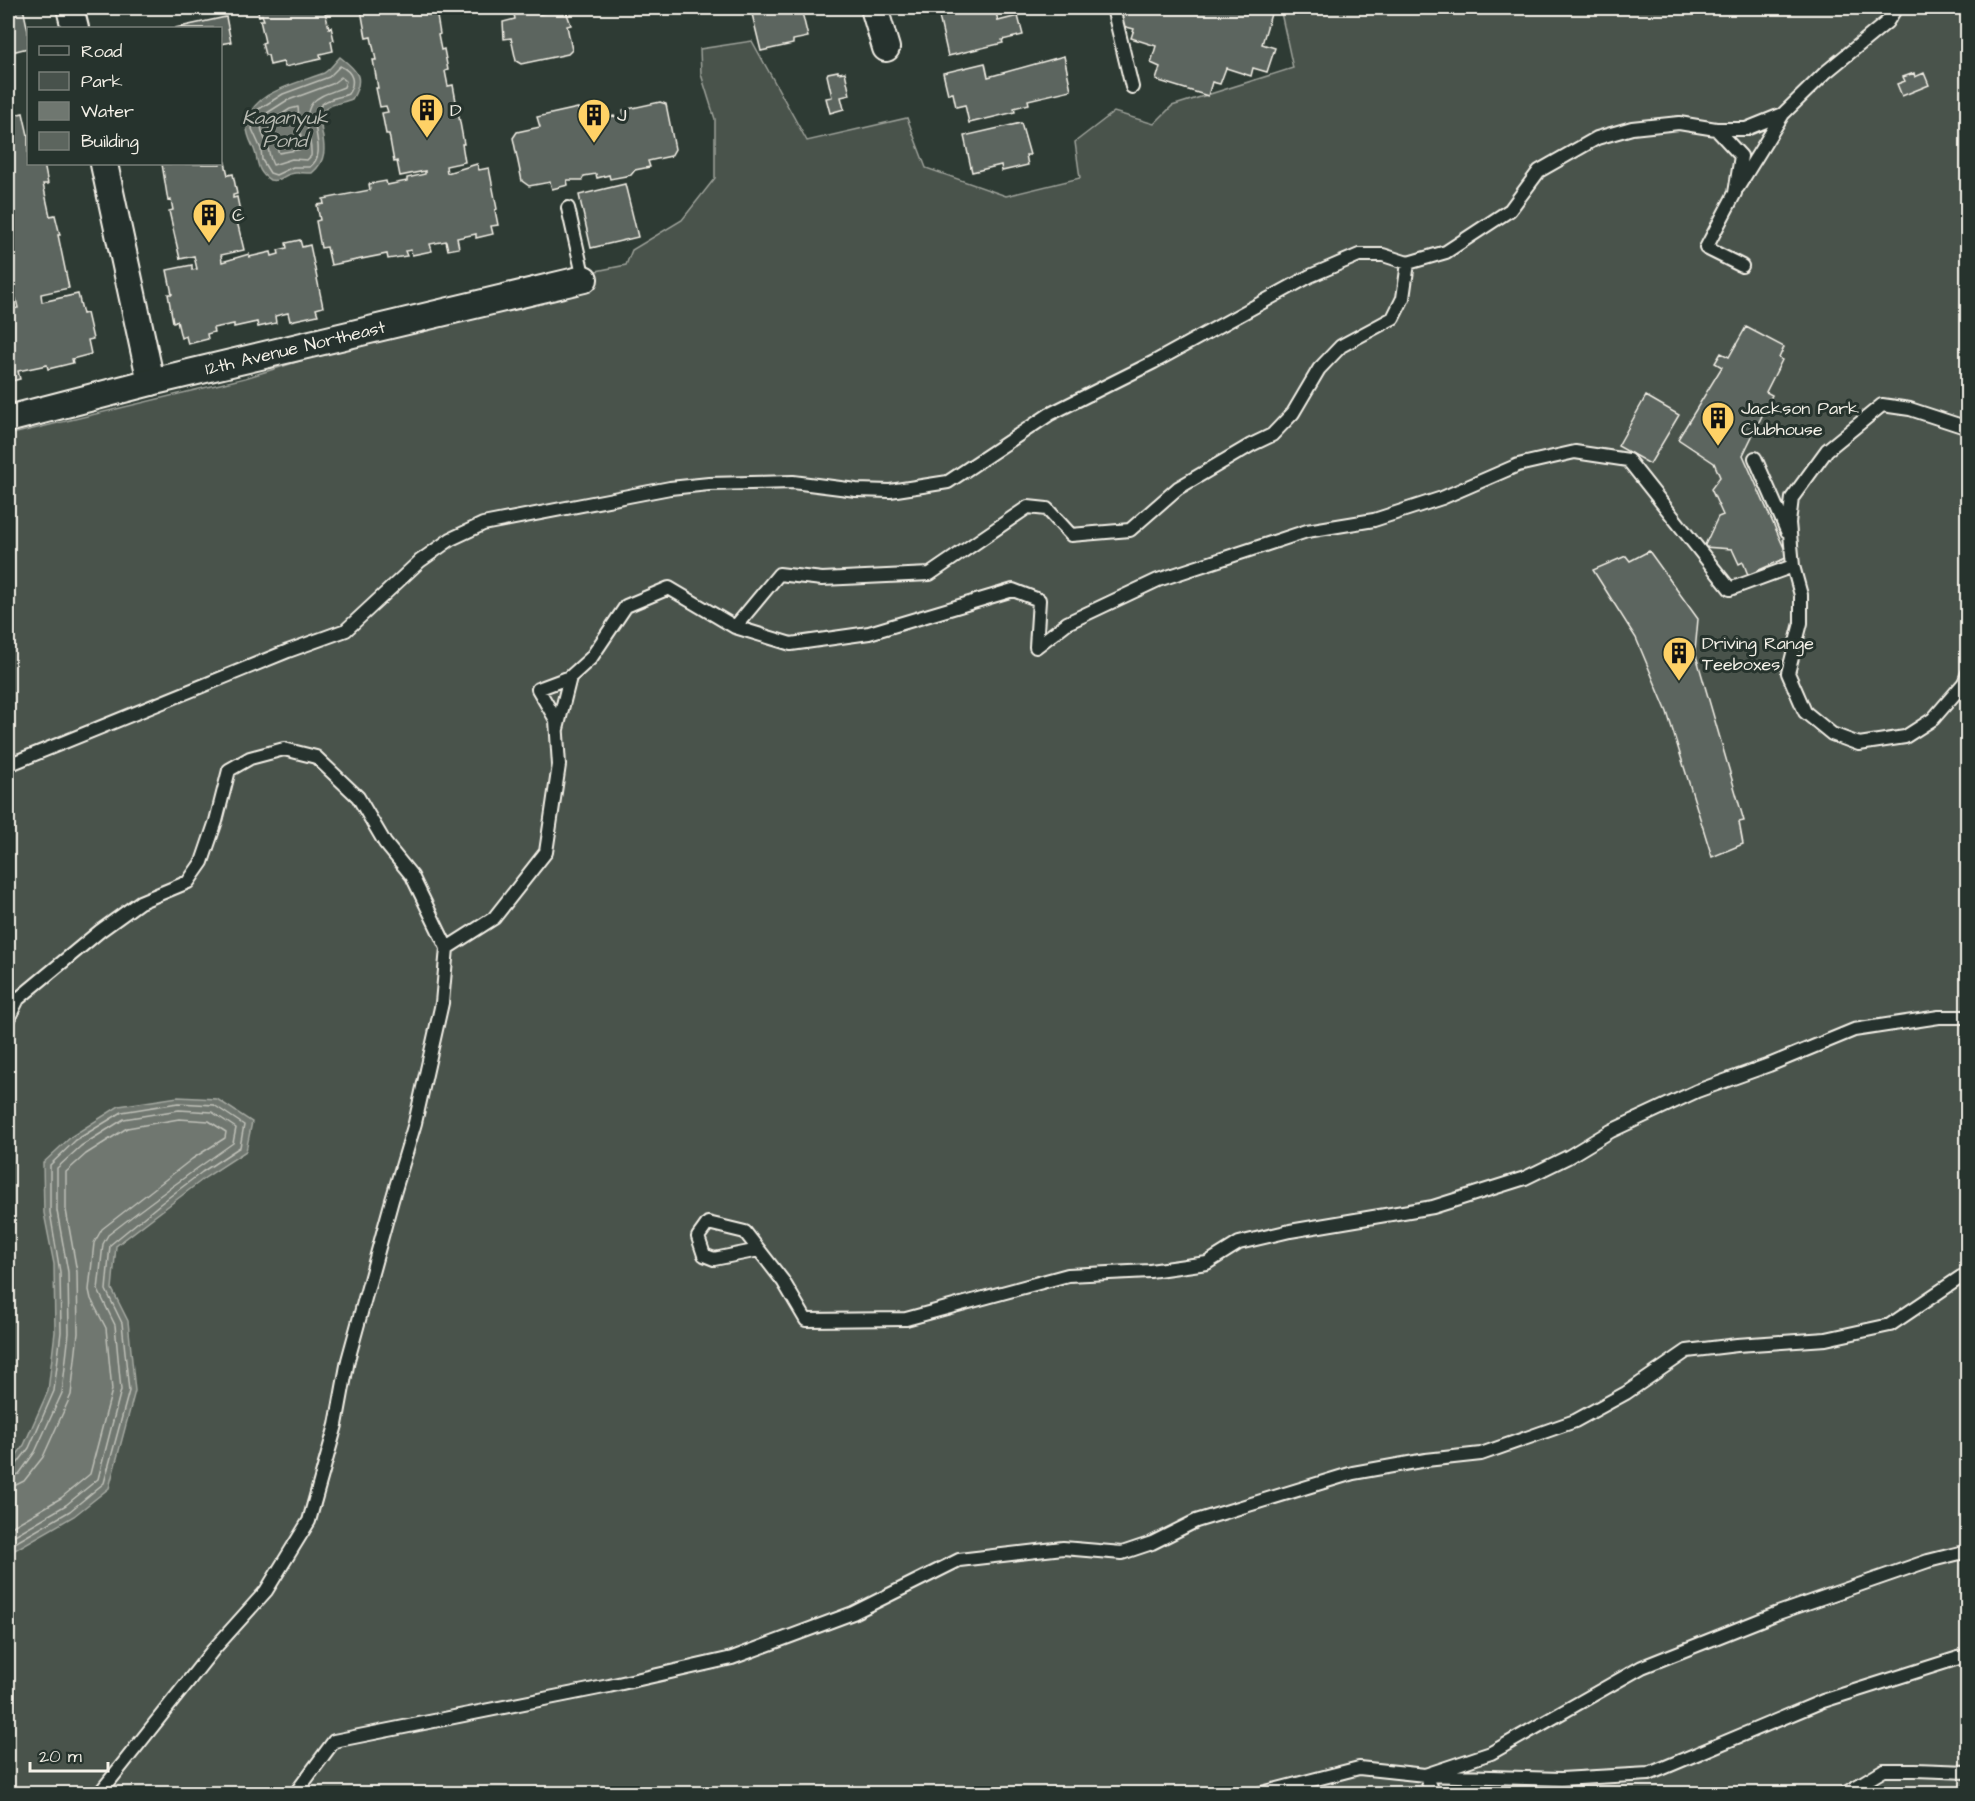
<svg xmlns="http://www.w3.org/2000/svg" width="1975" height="1801" font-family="'Architects Daughter',sans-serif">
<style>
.green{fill:#48524c;stroke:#9ea29a;stroke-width:1.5}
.water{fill:#6f7770;stroke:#a4a8a0;stroke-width:1.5}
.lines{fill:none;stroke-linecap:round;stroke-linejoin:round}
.shore{stroke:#bfc0b8;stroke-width:1.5}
.stream{stroke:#a4a8a0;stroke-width:8}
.building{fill:#5c655e;stroke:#f4f1e8;stroke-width:1.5}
.service-casing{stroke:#f4f1e8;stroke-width:16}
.minor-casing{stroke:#f4f1e8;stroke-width:30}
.service{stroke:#26332d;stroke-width:12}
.minor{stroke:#26332d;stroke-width:26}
.labels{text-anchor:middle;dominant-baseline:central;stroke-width:6;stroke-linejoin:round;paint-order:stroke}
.poi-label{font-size:18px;fill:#f4f1e8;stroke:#26332d;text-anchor:start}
.street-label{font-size:18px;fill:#f4f1e8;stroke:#26332d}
.water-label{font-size:20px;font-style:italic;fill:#b8bab2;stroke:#26332d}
</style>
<rect width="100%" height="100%" fill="#2e3b34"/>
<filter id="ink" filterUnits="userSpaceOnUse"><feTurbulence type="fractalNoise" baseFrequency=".0167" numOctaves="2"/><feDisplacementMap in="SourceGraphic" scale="12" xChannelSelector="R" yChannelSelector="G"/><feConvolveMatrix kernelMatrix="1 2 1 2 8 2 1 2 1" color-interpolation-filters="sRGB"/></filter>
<g filter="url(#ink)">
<!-- green -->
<path class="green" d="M 1280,8 L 1967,8 L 1967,1793 L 8,1793 L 8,435 L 245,378 L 576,275 L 626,265 L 632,250 L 682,220 L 715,178 L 715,119 L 701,74 L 700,49 L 752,41 L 807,141 L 907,118 L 926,168 L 1006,196 L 1080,178 L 1075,142 L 1114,112 L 1154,124 L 1172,106 L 1293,68 Z"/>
<!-- water -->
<path class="water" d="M 340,57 C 358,71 365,78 352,99 C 345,102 336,103 330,106 C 305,118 341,149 312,173 C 305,173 297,172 290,174 C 282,176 280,182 270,180 C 256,171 259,162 254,149 C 251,142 247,136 247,127 C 246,93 299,83 324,73 C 330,70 335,62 340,57 Z
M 178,1097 L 217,1099 L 252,1122 L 246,1151 L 206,1177 L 116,1246 L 112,1289 L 128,1321 L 135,1391 L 109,1488 L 74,1516 L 8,1554 L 8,1467 L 24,1445 L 48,1391 L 55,1332 L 54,1264 L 44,1213 L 43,1163 L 72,1136 L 119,1106 Z"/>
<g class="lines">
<!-- shore -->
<path class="shore" d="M 340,66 C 353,72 356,82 348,94 C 341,97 331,98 325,102 C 300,117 332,150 310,167 L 293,167 L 276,175 L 270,173 L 262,160 L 261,149 L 252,129 L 255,115 L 259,109 L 283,94 L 329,77 Z
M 341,77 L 346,81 L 344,87 C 319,97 303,98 308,131 C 309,140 312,147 311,156 L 307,160 L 292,159 L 273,165 C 269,158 270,153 267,145 C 263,133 258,128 264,115 L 286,101 L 332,84 Z
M 298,107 L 302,149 L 279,153 L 269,128 L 270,122 L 290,109 Z
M 8,1470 L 14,1468 L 29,1448 L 54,1391 L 61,1332 L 60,1272 L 50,1212 L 50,1165 L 76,1140 L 122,1112 L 178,1103 L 214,1105 L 244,1125 L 240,1147 L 202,1172 L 160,1204 L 110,1245 L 106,1290 L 122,1323 L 129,1391 L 104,1483 L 70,1511 L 8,1547
M 8,1477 L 19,1474 L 35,1452 L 62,1393 L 69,1333 L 68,1272 L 57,1211 L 57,1168 L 81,1146 L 124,1119 L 179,1110 L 212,1112 L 236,1128 L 233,1143 C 190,1173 149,1203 108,1235 L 103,1244 L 98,1290 L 115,1325 L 121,1390 L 98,1479 L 66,1505 L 8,1539
M 8,1486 L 16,1485 L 24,1481 L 43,1457 L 71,1395 L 78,1333 L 77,1272 L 66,1210 L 66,1172 L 86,1154 L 127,1128 L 179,1119 L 209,1121 L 226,1132 L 225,1138 L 192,1159 L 102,1229 L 94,1243 L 89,1290 L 91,1299 L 106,1328 L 112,1390 L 90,1474 L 61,1498 L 8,1529"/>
<!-- stream -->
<path class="stream" d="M 1964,1794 L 1968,1789"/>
</g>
<!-- building -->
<path class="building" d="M 8,8 L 23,8 L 28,31 L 28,48 L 8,53 Z
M 257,8 L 324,8 L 329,28 L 331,27 L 334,40 L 331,41 L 333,51 L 320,54 L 321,59 L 285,67 L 283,62 L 270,65 L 268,55 L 265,55 L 262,43 L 265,42 L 260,20 L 264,20 L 262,15 L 259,16 Z
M 366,8 L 438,8 L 438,10 L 436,11 L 440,34 L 438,35 L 441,50 L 444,49 L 448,70 L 445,71 L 448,86 L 453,85 L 464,144 L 462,144 L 465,162 L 446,166 L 447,173 L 477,164 L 479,170 L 489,168 L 497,209 L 495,210 L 498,225 L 491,226 L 493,234 L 476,238 L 476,234 L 457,238 L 459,248 L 448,250 L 446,241 L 430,244 L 432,251 L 412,255 L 411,250 L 405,251 L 407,256 L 388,259 L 387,254 L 331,265 L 327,247 L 321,248 L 316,221 L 320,220 L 317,205 L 324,204 L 323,199 L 370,190 L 369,184 L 386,181 L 387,185 L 407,181 L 407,178 L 425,174 L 425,171 L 400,176 L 397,161 L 394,162 L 389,134 L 386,134 L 382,113 L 388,112 L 386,106 L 380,107 L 376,88 L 378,88 L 373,60 L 376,60 L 371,37 L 366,38 L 361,10 L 366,9 Z
M 485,8 L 507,8 L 490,11 Z
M 507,8 L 539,8 L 540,14 L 565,8 L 571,25 L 567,26 L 572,50 L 568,54 L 521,64 L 516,61 L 511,38 L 504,39 L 503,22 L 515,19 L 514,14 L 508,12 Z
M 769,8 L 801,8 L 808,37 L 793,40 L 793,44 L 761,51 L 752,14 L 769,11 Z
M 957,8 L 995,8 L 998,21 L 1018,16 L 1023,35 L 1002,40 L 1003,43 L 948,56 L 938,12 Z
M 1125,8 L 1231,8 L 1249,13 L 1251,8 L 1271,14 L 1262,44 L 1275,48 L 1267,72 L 1253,68 L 1251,76 L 1226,68 L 1220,84 L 1212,82 L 1208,96 L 1156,80 L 1160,67 L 1151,63 L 1156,46 L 1131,38 L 1134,29 L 1119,25 Z
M 226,17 L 231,42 L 220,44 L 220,28 L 175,28 Z
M 1064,56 L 1071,90 L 1028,100 L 1029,104 L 1014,108 L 1015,112 L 969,123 L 965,105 L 956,107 L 953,93 L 948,94 L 943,73 L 985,63 L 988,77 Z
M 838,71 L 838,73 L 845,72 L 850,95 L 841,97 L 844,109 L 830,113 L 826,98 L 832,97 L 827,75 L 828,73 Z
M 1914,73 L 1915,77 L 1924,73 L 1929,85 L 1902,96 L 1897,84 L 1905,81 L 1903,77 Z
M 660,102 L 666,104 L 675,149 L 671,156 L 648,161 L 650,167 L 635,170 L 631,175 L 610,179 L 609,175 L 597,178 L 596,174 L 584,176 L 582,180 L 567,180 L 568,185 L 552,189 L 550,182 L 529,186 L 522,181 L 513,138 L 517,132 L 540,127 L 537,117 L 578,108 L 580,117 L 607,111 L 609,117 L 614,116 L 618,118 L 624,116 L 623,110 Z
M 8,112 L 10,116 L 23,113 L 28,135 L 28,164 L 44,164 L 48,184 L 43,184 L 50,216 L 55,215 L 60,235 L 58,235 L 69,288 L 41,294 L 42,302 L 78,294 L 83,314 L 87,313 L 93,339 L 88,340 L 91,354 L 72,359 L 73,363 L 48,369 L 47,365 L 18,371 L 20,379 L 8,382 L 8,310 L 18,308 L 16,299 L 8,301 Z
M 1021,123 L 1030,155 L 1026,155 L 1028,165 L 1002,171 L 1001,165 L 972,172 L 964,136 Z
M 220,142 L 228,175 L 233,174 L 237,194 L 233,195 L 233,198 L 237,197 L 241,216 L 236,217 L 244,250 L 221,255 L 222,262 L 249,254 L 249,257 L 271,252 L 272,256 L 279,254 L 278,250 L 287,248 L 286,243 L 300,240 L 302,247 L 310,245 L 323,307 L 316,309 L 318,315 L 290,321 L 288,313 L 275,316 L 276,323 L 258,327 L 257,322 L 234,327 L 234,324 L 213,328 L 214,332 L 207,334 L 208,339 L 188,344 L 186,336 L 181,338 L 177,321 L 173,322 L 168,294 L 172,294 L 167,270 L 192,265 L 192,270 L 197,269 L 194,256 L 180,259 L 169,211 L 173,210 L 171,200 L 168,201 L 162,164 L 220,164 Z
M 625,184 L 638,237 L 591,248 L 579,195 Z
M 1746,327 L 1784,347 L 1779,358 L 1782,360 L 1766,392 L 1772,395 L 1743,455 L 1788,557 L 1748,575 L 1743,562 L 1739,564 L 1732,549 L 1704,547 L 1718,517 L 1723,515 L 1711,489 L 1720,477 L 1714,463 L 1678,439 L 1722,367 L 1715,363 L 1721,353 L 1729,357 Z
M 1646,396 L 1679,415 L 1650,464 L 1618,446 Z
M 1649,551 L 1698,619 L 1695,652 L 1744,821 L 1739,822 L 1743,844 L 1712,857 L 1667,712 L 1636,638 L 1593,570 L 1626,556 L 1630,561 Z"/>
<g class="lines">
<!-- service casing -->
<g class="service-casing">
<path id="service" d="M 1113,8 L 1132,87
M 1716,129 L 1746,129 L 1783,114
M 1738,187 L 1783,114 L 1826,72 L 1887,22 L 1896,8
M 568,208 L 584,279
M 1968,428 L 1910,409 L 1882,405 L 1827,450 L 1792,498 L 1789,523 L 1793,566 L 1801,595 L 1801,623 L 1788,673 L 1805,712 L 1832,734 L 1859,744 L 1905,737 L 1933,719 L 1964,683 L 1968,673
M 1755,458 L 1787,531
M 735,627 L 779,574 L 822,579 L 930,574 L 1028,507 L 1047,509 L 1071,535 L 1130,530 L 1178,488 L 1251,445 L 1272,435 L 1293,413 L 1319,369 L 1341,346 L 1393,318 L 1403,298 L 1408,263
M 557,729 L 570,677 L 591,658 L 626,606 L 669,588 L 735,627 L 791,644 L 869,633 L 1013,590 L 1039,600 L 1036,647 L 1067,623 L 1158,580 L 1307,531 L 1374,520 L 1442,498 L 1518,465 L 1575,452 L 1628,460 L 1730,589 L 1793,566
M 8,765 L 288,651 L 346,630 L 420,561 L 451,539 L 483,524 L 670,488 L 709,484 L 793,482 L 856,490 L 890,491 L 948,482 L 1050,414 L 1154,362 L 1310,276 L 1359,255 L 1383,255 L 1408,263 L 1446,252 L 1510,210 L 1539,171 L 1597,138 L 1632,128 L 1679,123 L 1716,129 L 1741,156 L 1735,193 L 1706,248 L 1742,266
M 447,948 L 494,918 L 546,852 L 559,765 L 556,720 L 538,689 L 570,677
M 8,1019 L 18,999 L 100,931 L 140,902 L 188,882 L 202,862 L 216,821 L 229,770 L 250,758 L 284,749 L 316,757 L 358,797 L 385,843 L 412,876 L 447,948 L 442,1003 L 415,1123 L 392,1200 L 348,1360 L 336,1425 L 309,1521 L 266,1591 L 213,1650 L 99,1794
M 759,1250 L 714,1259 L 704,1255 L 698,1237 L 708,1223 L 745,1232 L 783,1281 L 806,1320 L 906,1319 L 1068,1275 L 1150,1271 L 1207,1263 L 1239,1243 L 1290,1231 L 1433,1207 L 1525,1178 L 1568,1157 L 1611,1131 L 1697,1091 L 1769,1065 L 1854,1030 L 1939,1017 L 1968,1017
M 1968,1551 L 1928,1561 L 1778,1613 L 1642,1667 L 1491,1753 L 1425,1775 L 1561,1779 L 1649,1774 L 1823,1701 L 1968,1655
M 295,1794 L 334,1741 L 609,1686 L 732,1658 L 853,1613 L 959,1560 L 1063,1548 L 1122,1553 L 1152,1543 L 1196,1521 L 1353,1473 L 1426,1460 L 1481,1454 L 1575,1421 L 1626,1393 L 1687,1351 L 1737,1345 L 1826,1339 L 1890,1325 L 1961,1277 L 1968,1276
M 1258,1794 L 1359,1768 L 1425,1775 L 1433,1794
M 1844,1794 L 1884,1770 L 1915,1770 L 1968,1772"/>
</g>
<!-- minor casing -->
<g class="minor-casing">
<g id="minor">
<path d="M 70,8 L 75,28"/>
<path d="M 874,8 L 886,48"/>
<path d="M 104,164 L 151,382"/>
<path id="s1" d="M 8,419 L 151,382 L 584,279"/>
</g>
</g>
<!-- service -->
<use href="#service" class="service"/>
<!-- minor -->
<use href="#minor" class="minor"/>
</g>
</g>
<!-- icons -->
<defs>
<g id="building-pin" transform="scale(1.725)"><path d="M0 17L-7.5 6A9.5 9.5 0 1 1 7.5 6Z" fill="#ffd166" stroke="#26332d"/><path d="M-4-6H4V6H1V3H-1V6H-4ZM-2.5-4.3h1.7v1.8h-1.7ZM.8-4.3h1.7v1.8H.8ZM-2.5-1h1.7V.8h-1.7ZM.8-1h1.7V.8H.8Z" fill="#111"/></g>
</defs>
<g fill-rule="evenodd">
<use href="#building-pin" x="427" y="110"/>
<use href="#building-pin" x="594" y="115"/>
<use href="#building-pin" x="209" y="215"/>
<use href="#building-pin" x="1718" y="418"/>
<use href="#building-pin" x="1679" y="653"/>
</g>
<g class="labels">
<!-- poi labels -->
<g class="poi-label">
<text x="450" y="110">D</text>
<text x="617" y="115">J</text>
<text x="232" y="215">C</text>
<text x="1741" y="408">Jackson Park<tspan x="1741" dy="21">Clubhouse</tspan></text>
<text x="1702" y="643">Driving Range<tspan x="1702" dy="21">Teeboxes</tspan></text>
</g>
<!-- street labels -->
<g class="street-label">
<text stroke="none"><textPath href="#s1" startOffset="296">12th Avenue Northeast</textPath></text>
</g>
<!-- water labels -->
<g class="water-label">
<text x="285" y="118">Kaganyuk<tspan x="285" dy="23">Pond</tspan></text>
</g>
</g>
<!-- margin -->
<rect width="1975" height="1801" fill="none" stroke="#26332d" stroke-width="30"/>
<rect x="15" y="15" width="1945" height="1771" fill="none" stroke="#f4f1e8" stroke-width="2" filter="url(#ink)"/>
<!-- legend -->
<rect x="27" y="27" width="195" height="138" fill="#26332d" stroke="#787f78" stroke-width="1.5"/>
<rect x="39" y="46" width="30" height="9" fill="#26332d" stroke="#787f78" stroke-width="1.5"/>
<text x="81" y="57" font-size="18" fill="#f4f1e8">Road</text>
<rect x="39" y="72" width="30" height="18" fill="#48524c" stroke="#787f78" stroke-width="1.5"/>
<text x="81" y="87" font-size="18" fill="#f4f1e8">Park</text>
<rect x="39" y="102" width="30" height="18" fill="#6f7770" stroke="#787f78" stroke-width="1.5"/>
<text x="81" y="117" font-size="18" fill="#f4f1e8">Water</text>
<rect x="39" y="132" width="30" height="18" fill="#5c655e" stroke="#787f78" stroke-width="1.5"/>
<text x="81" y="147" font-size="18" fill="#f4f1e8">Building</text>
<!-- scale -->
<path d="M30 1762v9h78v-9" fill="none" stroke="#f4f1e8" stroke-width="3"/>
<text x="39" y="1762" font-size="18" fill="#f4f1e8" stroke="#26332d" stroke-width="4.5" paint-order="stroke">20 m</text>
</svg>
